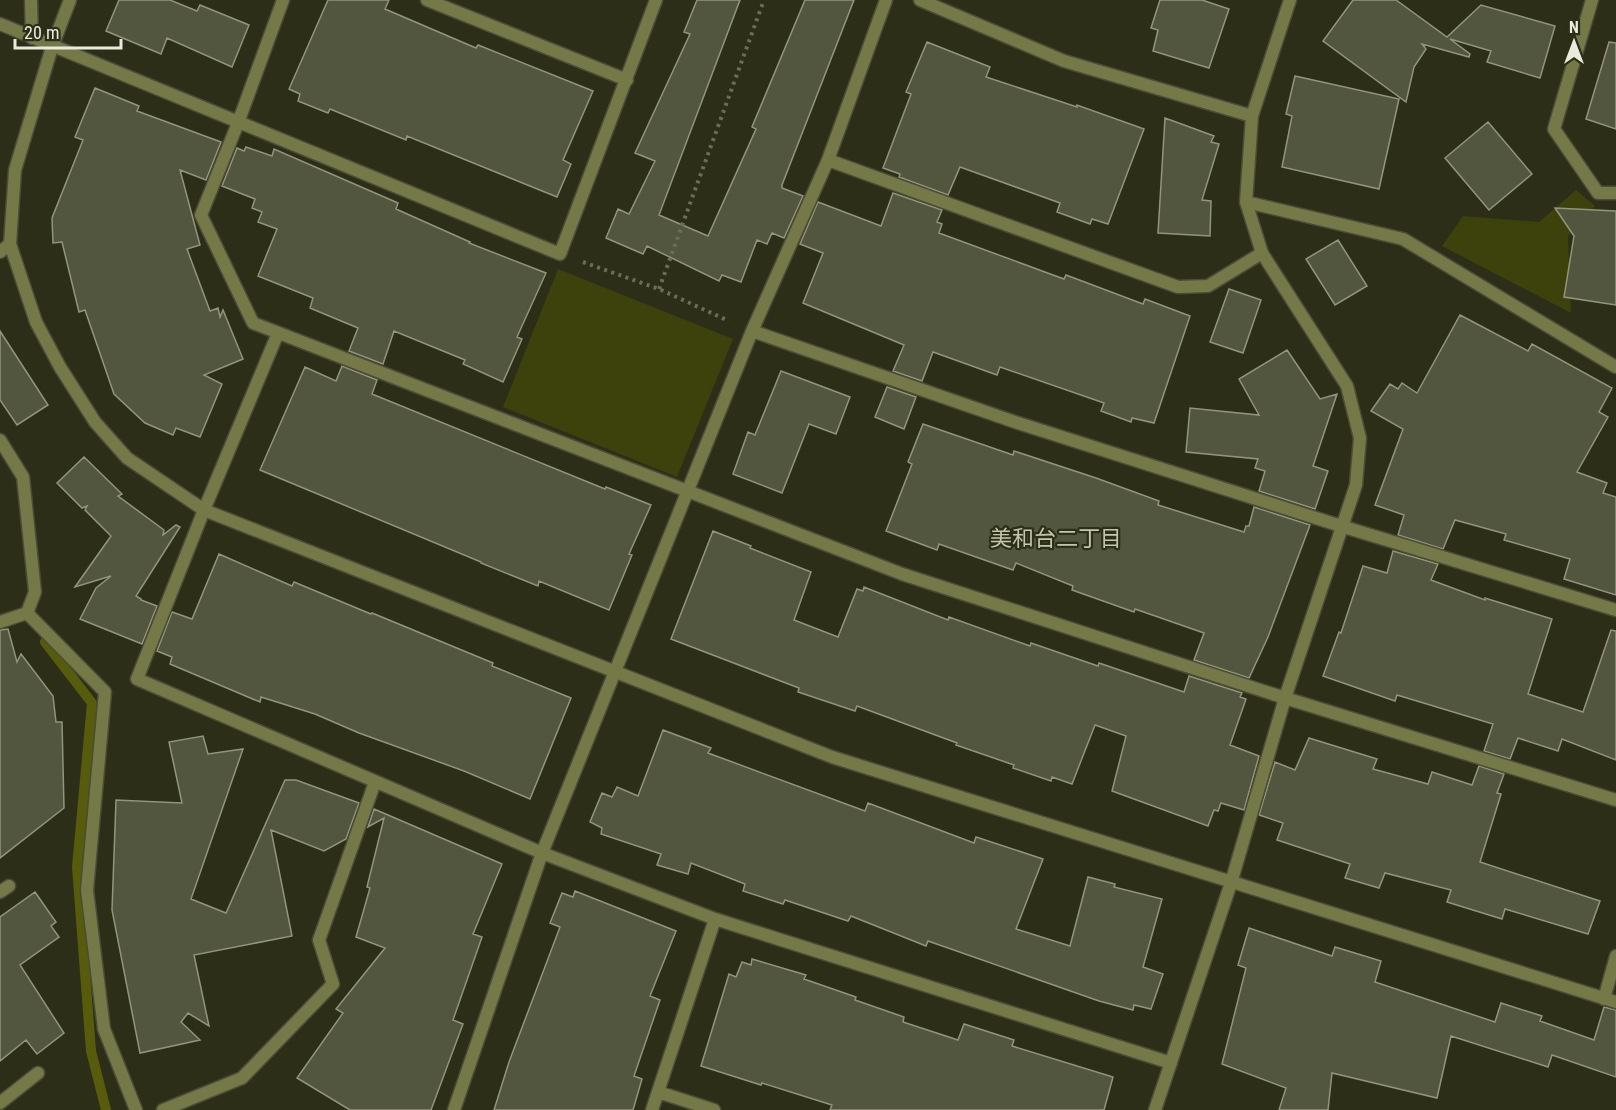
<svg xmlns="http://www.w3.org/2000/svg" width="1616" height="1110" font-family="'Roboto Condensed','Noto Sans JP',sans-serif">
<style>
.green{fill:#3d410c}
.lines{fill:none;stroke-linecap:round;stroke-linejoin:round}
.stream{stroke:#575c0c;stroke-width:10}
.building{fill:#53563e;stroke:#92957c;stroke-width:1.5}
.minor-casing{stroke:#4a4c38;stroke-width:15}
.tertiary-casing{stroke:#4a4c38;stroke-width:15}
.path{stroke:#6b6d5a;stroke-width:4;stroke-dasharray:3 4.5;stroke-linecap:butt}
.minor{stroke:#747947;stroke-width:12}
.tertiary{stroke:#747947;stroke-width:12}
.labels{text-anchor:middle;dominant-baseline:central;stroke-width:4.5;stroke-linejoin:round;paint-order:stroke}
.neighbourhood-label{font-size:22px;fill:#c2c6ab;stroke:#2c2e18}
</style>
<rect width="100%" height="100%" fill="#2c2e18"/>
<!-- green -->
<path class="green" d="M 1576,190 L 1595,206 L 1568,236 L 1571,313 L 1442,246 L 1463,216 L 1539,222 Z
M 558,269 L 733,339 L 677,477 L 503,407 Z"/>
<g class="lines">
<!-- stream -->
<path class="stream" d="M 45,642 L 92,703 L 77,867 L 91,1051 L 106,1110"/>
</g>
<!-- building -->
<path class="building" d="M 119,0 L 170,0 L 197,11 L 200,5 L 249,25 L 232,67 L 167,38 L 161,54 L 106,31 Z
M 328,0 L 389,0 L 385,9 L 476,48 L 478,45 L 593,91 L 563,160 L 571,164 L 557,197 L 407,136 L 406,140 L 330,109 L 328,113 L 298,101 L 300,94 L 289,89 Z
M 697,0 L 740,0 L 659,215 L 708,236 L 756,129 L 752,127 L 805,0 L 854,0 L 782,185 L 782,188 L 803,196 L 784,238 L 772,233 L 767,244 L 757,240 L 741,282 L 722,275 L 719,281 L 647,246 L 643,254 L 606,238 L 618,209 L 629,214 L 655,161 L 635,153 L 690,34 L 684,32 Z
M 1160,0 L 1202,0 L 1229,9 L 1209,68 L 1153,51 L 1158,30 L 1151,28 Z
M 1353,0 L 1396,0 L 1447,37 L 1481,5 L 1555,26 L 1540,78 L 1487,62 L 1491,51 L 1450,39 L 1470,54 L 1469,57 L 1422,44 L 1426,49 L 1414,67 L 1406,102 L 1323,41 Z
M 927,42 L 990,67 L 986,77 L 1077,107 L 1077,105 L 1144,129 L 1108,224 L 1092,219 L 1090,224 L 1057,212 L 1060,203 L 960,167 L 948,195 L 899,177 L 900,174 L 883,168 L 911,94 L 906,92 Z
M 1609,42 L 1616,43 L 1616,129 L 1586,119 Z
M 1295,76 L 1399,99 L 1379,189 L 1282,167 L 1292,116 L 1286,114 Z
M 95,88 L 139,106 L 137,111 L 221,142 L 206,180 L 180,170 L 200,245 L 187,249 L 210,311 L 218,308 L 220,317 L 223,310 L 243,359 L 204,375 L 222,384 L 200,437 L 176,428 L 173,435 L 145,423 L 114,394 L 85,310 L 79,312 L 62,242 L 53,243 L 52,218 L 83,140 L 75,137 Z
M 1165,118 L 1214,136 L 1211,142 L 1219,144 L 1202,200 L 1211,201 L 1210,236 L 1158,233 Z
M 1488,122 L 1532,174 L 1489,210 L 1445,158 Z
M 246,147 L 272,156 L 274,149 L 398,203 L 396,209 L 470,242 L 469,243 L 546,273 L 517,337 L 522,339 L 503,382 L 463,364 L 465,360 L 394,331 L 383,364 L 349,351 L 358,328 L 310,308 L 313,298 L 258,276 L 277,229 L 258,222 L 262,212 L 252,208 L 255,199 L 222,186 L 237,148 L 244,151 Z
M 893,193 L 942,210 L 937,222 L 942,224 L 939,233 L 1064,279 L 1066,275 L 1143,304 L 1145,299 L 1190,316 L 1154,423 L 1132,418 L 1131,422 L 1101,411 L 1104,403 L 1000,367 L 997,375 L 933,352 L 922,381 L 893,371 L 904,345 L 803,303 L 823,253 L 800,244 L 818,202 L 881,226 Z
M 1555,208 L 1616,211 L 1616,305 L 1564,297 L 1574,236 Z
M 1338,240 L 1367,286 L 1335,305 L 1306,259 Z
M 1229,289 L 1261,300 L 1243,353 L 1210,342 Z
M 1460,315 L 1528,351 L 1532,344 L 1612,388 L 1599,412 L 1608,417 L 1577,472 L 1607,483 L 1603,493 L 1616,497 L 1616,595 L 1564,579 L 1570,559 L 1504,540 L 1506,534 L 1455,520 L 1443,549 L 1398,535 L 1404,515 L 1375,505 L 1403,429 L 1371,411 L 1390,384 L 1398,389 L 1402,383 L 1417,393 Z
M 0,331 L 48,405 L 17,425 L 0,400 Z
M 1287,350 L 1320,399 L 1337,394 L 1313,466 L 1328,471 L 1315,509 L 1259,491 L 1265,471 L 1255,468 L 1258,459 L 1186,452 L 1190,408 L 1259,415 L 1239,379 Z
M 342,366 L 377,380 L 372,394 L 605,489 L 606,487 L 651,505 L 629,554 L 632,555 L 609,610 L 539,581 L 538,586 L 481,563 L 481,562 L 260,470 L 305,367 L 336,381 Z
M 781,371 L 850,397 L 836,434 L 809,424 L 782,493 L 733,474 L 748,432 L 755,435 Z
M 887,387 L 916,397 L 904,429 L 875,417 Z
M 923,424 L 1013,455 L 1014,451 L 1096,478 L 1159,501 L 1158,505 L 1244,532 L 1246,526 L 1249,526 L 1254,507 L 1310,525 L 1268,637 L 1249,678 L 1194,660 L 1204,633 L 1135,609 L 1134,612 L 1072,590 L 1073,586 L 1016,563 L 1013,570 L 939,544 L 937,550 L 886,531 L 912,464 L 908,462 Z
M 84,457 L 122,494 L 118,496 L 164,530 L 163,535 L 176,525 L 180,527 L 136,596 L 141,599 L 141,600 L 157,606 L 142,644 L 80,619 L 96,588 L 111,576 L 75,587 L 111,536 L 85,510 L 87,506 L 82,508 L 57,483 Z
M 713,531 L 751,546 L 750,548 L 811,572 L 794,620 L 838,637 L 857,589 L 863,591 L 864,587 L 948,620 L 949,617 L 1030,646 L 1031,643 L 1098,666 L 1099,663 L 1184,692 L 1189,676 L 1242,693 L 1240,697 L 1246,699 L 1230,745 L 1259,756 L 1244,810 L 1221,803 L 1218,811 L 1214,810 L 1208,826 L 1112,791 L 1126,736 L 1095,725 L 1072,784 L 1052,777 L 1051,781 L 1013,768 L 1014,765 L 956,745 L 957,743 L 857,706 L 855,711 L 798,692 L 799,688 L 671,639 Z
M 1393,551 L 1438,564 L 1431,580 L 1485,600 L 1485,598 L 1552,619 L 1528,694 L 1583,712 L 1611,630 L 1616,631 L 1616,760 L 1562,739 L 1558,751 L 1518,738 L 1510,759 L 1484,751 L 1493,724 L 1397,695 L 1395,701 L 1323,676 L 1339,632 L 1341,633 L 1363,566 L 1387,573 Z
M 219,554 L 292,586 L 294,582 L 371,614 L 372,613 L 493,663 L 492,666 L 571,698 L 530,799 L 464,771 L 359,733 L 315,714 L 261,697 L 260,702 L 170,664 L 172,657 L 157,651 L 172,612 L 192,619 Z
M 8,629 L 17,662 L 21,654 L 53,696 L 56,722 L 62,722 L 64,808 L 0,858 L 0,630 Z
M 663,730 L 711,748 L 708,753 L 865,811 L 868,803 L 974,843 L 976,837 L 1043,859 L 1016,929 L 1070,946 L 1088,877 L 1115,884 L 1114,887 L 1162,899 L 1143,967 L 1163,974 L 1151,1009 L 1134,1005 L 1133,1010 L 1099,1001 L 928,941 L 926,946 L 851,916 L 848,921 L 785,900 L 783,904 L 743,891 L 745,884 L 691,863 L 688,874 L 657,865 L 661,854 L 601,834 L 602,828 L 590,822 L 602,793 L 612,797 L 617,787 L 638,796 Z
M 203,736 L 208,754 L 243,749 L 191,899 L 226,913 L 285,780 L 296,780 L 359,803 L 346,839 L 324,851 L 271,830 L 292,936 L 194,955 L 209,1026 L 188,1013 L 181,1022 L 200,1040 L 140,1053 L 112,910 L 116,800 L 182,803 L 169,742 Z
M 1309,738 L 1377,759 L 1373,769 L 1428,784 L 1432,772 L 1472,785 L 1479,766 L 1504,774 L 1497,793 L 1501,794 L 1480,862 L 1600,901 L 1588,934 L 1505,909 L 1502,919 L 1447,902 L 1451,890 L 1385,873 L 1379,888 L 1345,878 L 1350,864 L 1277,840 L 1283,823 L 1259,815 L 1275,762 L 1295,770 Z
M 374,809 L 502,864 L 473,934 L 482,937 L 453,1020 L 463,1024 L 431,1110 L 350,1110 L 297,1078 L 343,1013 L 336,1009 L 385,948 L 356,937 L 370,888 L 367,887 L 384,818 L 368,827 Z
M 575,891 L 676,931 L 650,996 L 660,1000 L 634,1076 L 642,1079 L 633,1110 L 494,1110 L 509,1062 L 560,927 L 550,923 L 562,893 L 573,897 Z
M 35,892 L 56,922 L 51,926 L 59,937 L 20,965 L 64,1033 L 37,1054 L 26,1040 L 0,1061 L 0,917 Z
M 1249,928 L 1332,956 L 1335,947 L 1381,961 L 1375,982 L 1495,1022 L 1501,1003 L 1542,1016 L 1540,1021 L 1594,1040 L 1604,1007 L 1616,1010 L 1616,1077 L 1552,1055 L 1548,1067 L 1451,1036 L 1437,1098 L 1332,1073 L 1328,1110 L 1279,1110 L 1286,1088 L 1222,1064 L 1246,968 L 1238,965 Z
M 752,959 L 806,975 L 804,979 L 856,997 L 855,1000 L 904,1017 L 903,1022 L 958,1040 L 964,1024 L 1014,1040 L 1012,1046 L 1113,1077 L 1104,1110 L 830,1110 L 832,1105 L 762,1083 L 761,1085 L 701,1066 L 729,974 L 736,977 L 742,962 L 751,965 Z"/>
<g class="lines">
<!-- minor casing -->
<g class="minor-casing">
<path id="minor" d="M 31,0 L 32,38
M 283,0 L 238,123 L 201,215 L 253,323 L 902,574 L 1285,698 L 1616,800
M 427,0 L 627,80
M 920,0 L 1064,61 L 1252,116
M 1592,0 L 1554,129 L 1598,193 L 1616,193
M 0,24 L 560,254 L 656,0
M 828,160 L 1178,287 L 1208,286 L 1262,253
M 1246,202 L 1403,239 L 1616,367
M 0,252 L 10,244
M 752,331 L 1018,423 L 1341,526 L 1616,610
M 278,333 L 204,510 L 137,679 L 542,853 L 715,919 L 1171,1063
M 0,440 L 23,477 L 35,592 L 27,613 L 0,622
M 27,613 L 105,692 L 87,890 L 104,1029 L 136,1110
M 0,892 L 9,886
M 1604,999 L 1616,956
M 658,1092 L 714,1110
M 0,1103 L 38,1073
M 163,1110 L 242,1078 L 333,984 L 319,940 L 375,782
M 454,1110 L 542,853 L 752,331 L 828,160 L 886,0
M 652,1110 L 715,919
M 1155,1110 L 1231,883 L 1285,698 L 1356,485 L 1360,438 L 1347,386 L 1262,253 L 1246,202 L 1252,116 L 1290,0"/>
</g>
<!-- tertiary casing -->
<g class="tertiary-casing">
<path id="tertiary" d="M 70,0 L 52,47 L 15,170 L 10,244 L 36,322 L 60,367 L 95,422 L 127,458 L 204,510 L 832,757 L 1616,1002"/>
</g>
<!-- path -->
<path class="path" d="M 583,262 L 659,289 L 729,321
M 659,289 L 764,0"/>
<!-- minor -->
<use href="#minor" class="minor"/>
<!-- tertiary -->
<use href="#tertiary" class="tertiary"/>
</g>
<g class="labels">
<!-- neighbourhood labels -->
<g class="neighbourhood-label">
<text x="1056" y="538">美和台二丁目</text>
</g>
</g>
<!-- north arrow -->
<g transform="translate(1574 42)" stroke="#2c2e18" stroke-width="4.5" paint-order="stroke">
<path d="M0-4.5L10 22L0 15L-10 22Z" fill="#e9ebdd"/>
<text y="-9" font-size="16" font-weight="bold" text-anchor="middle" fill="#e9ebdd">N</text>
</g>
<!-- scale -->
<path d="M15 39v9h106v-9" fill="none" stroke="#e9ebdd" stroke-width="3"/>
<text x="24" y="39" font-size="18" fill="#e9ebdd" stroke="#2c2e18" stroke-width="4.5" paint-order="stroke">20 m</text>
</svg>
